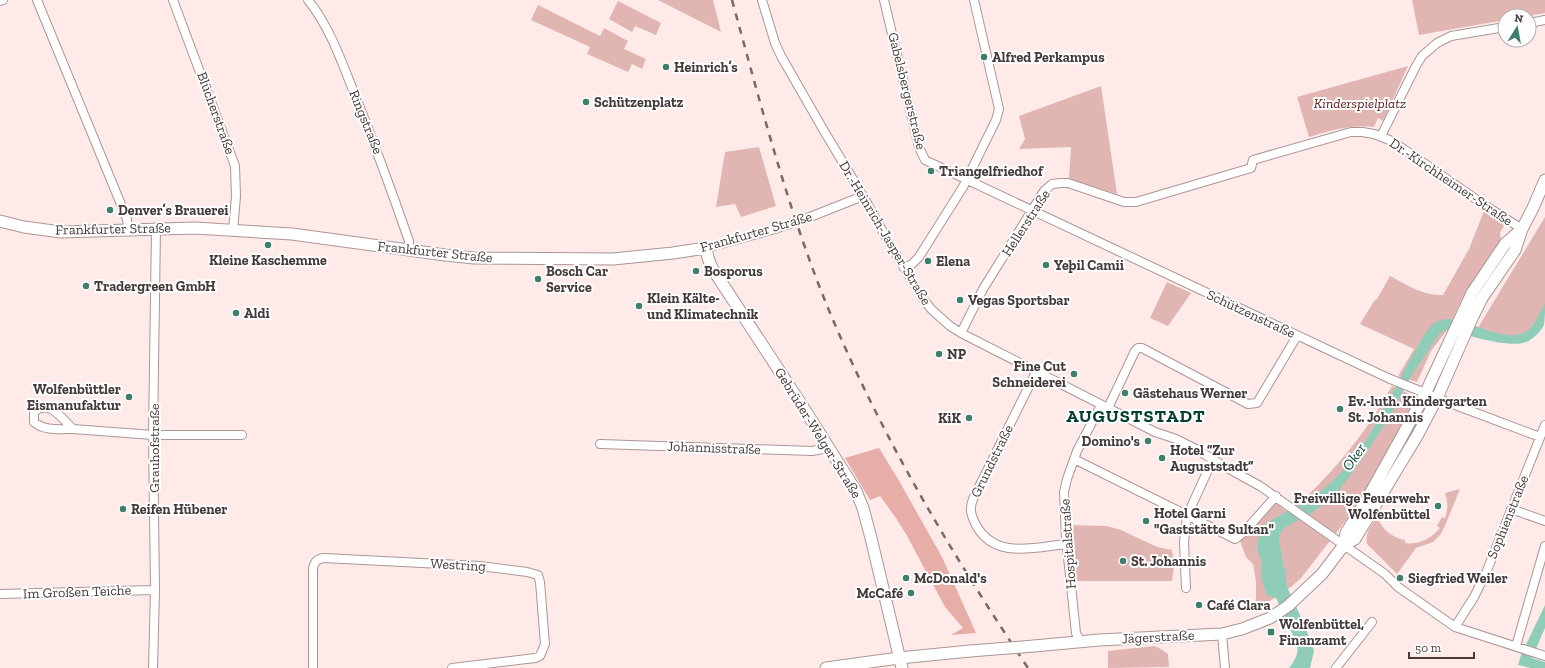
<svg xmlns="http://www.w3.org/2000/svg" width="1545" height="668" font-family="'Zilla Slab',serif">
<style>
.green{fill:#e1b6b2}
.forest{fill:#e7aea8}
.water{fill:#90cdb9}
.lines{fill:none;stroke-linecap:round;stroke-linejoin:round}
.minor-casing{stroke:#ac9694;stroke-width:10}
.major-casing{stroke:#ac9694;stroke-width:13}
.minor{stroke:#fff;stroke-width:8}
.major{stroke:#fff;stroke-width:11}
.rail{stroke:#766968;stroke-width:2.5;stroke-dasharray:7 7;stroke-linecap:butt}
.minor-bridge-casing{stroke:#ac9694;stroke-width:10;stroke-linecap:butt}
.major-bridge-casing{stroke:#ac9694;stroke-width:13;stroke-linecap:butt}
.minor-bridge{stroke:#fff;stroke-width:8}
.major-bridge{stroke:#fff;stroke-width:11}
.poi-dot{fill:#3e7e6c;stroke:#fefefe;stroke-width:1.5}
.labels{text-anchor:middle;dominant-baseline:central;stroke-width:4;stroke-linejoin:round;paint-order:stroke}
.poi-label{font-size:14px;font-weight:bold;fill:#443a39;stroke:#fefefe;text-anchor:start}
.street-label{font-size:14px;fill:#443a39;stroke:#fefefe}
.park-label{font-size:14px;font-style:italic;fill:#5c1918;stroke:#fefefe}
.water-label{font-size:15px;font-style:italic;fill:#0f4437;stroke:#fefefe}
.district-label{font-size:18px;font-weight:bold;letter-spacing:1px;fill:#053f32;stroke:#fefefe}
</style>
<rect width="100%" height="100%" fill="#feebe9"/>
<!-- green -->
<path class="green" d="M 658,0 L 713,0 L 721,32 Z
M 1412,0 L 1545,0 L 1545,13 L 1528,16 L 1505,16 L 1505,20 L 1419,35 Z
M 618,1 L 661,23 L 656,35 L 635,26 L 632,32 L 609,19 Z
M 538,5 L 600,36 L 604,28 L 628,41 L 624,49 L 646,59 L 642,69 L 632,64 L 628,72 L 587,54 L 590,47 L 531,20 Z
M 1408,66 L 1383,121 L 1378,118 L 1374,127 C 1348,125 1333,130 1309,137 L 1297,97 Z
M 1101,86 L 1117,194 L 1069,179 L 1071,147 L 1019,149 L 1025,139 L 1019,116 Z
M 759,147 L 776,206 L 741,217 L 735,204 L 716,207 L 725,152 Z
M 1486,206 L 1507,220 L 1500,233 L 1501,241 L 1466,291 L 1447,330 L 1431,351 L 1417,382 L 1398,376 L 1414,349 L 1360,324 L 1374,301 L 1377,299 L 1390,276 C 1407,285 1423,296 1443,295 L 1469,249 Z
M 1545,217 L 1545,314 L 1527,336 L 1512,339 L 1476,331 Z
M 1167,282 L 1191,293 L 1168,326 L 1150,318 Z
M 1392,386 L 1416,397 L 1416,404 L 1358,505 L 1301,578 C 1288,590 1273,602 1256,606 L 1256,581 L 1253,564 L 1246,557 L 1239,538 L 1272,500 L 1286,511 C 1300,504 1310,493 1321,482 C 1349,453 1372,422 1392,386 Z
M 1460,489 L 1445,526 L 1440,535 L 1433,542 L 1416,548 L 1397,574 L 1367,544 C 1365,532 1371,526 1377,517 C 1383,530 1391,537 1405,540 L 1405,543 C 1420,545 1430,539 1440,528 L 1437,526 L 1442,517 L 1445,518 C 1448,509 1448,502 1445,493 Z
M 1066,525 L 1107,526 L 1121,530 L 1157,547 L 1172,550 L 1174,566 L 1172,581 L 1072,581 Z
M 1154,646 L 1161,649 L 1168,654 L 1169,667 L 1108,668 L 1108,651 Z"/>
<!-- forest -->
<path class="forest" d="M 879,448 L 898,479 L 942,557 L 976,633 L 951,635 L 963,628 L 945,607 L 906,534 L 896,518 L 880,496 L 870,500 L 845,458 Z"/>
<!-- water -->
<path class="water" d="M 1545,303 C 1545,309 1545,319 1544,325 C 1541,331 1533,340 1526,342 C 1509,349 1465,334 1447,330 L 1440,333 L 1410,378 L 1392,413 L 1364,456 L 1334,497 L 1310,514 L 1286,527 L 1280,533 L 1279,543 L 1282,555 L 1283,566 L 1285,569 L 1287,587 L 1305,626 L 1314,651 L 1310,668 L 1289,668 C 1295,660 1299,654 1297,644 L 1276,598 L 1267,595 C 1265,589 1261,580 1261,574 C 1261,571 1262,569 1262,565 C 1260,553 1255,551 1259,537 C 1260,534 1260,530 1262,528 C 1268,519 1294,509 1304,503 C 1328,488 1343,472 1360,449 C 1382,418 1396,383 1415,351 C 1421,341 1426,328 1436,322 C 1459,308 1501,348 1527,331 C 1535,325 1540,312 1545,303 Z
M 1545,605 L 1545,628 L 1532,658 L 1545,662 L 1545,668 L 1531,668 L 1518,665 L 1521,655 Z"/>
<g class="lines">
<!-- minor casing -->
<g class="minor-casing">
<path id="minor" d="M 37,0 L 127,219 L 128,230
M 173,0 L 235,166 L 236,196 L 233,231
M 308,0 C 330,27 342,63 355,95 C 374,143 392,192 409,241 L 409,250
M 762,0 L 775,43 L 781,56 L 824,131 L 863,196 L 888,241 L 923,299 L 932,310 L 950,326 L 961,333 L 1155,432 L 1176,439 L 1196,449 L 1222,465 L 1260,486 L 1385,574 L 1398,587 L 1455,627 L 1545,656
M 884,0 L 919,147 L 925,160 L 1388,378 L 1447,402 L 1540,437
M 0,1 L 3,0
M 1529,23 L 1545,20
M 1381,136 L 1416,66 L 1422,56 L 1437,43 L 1451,36 L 1505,27
M 810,217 L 863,196
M 706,248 L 775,229
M 904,268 L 912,264 L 919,257 L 963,187 L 996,120 L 999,109 L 974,0
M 961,333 L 983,289 L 1044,191 L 1052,184 L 1061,183 L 1068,183 L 1124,202 L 1136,202 L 1251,168 L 1253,160 L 1351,132 L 1362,132 L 1374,134 L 1392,141 L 1486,206 L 1522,229
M 1036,372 L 973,499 C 969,509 971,515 976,525 C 995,560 1035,547 1067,544
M 1108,408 L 1135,351 L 1138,348 L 1142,348 L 1248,404 L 1257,403 L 1297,336
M 73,429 C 59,429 44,431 34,422 L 34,412 C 49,398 62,419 73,429 L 153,435 L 242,435
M 600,444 L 812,451 L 828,448
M 1074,459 L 1235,539 L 1244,532 L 1276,496
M 1511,509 L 1545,521
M 1186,588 L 1184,542 L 1187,516 L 1213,459
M 0,594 L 155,590
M 1455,627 L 1474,597 L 1486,573 L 1545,425
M 1222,634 L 1225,668
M 1080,641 L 1076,633 L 1066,538 L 1064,492 L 1067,479 L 1077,451 L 1101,405
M 1516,646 L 1545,546
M 153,668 L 155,590 L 153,435 L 156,228
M 313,668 L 313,568 C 315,561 317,559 324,558 L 480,566 L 527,572 L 538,575 L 540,582 L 545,644 L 540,656 L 535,658 L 452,668
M 1336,668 L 1372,622"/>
</g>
<!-- major casing -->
<g class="major-casing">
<path id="major" d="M 0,221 L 24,227 L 61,232 L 195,228 L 292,234 L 445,255 L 474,258 L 613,259 L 673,253 L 706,248 L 708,258 L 712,268 L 803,407 L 856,491 L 863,508 L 871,538 L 902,668
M 1344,545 L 1346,533 L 1366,501 L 1400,440 L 1425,394 L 1472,293 L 1505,244 L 1521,230
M 1034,646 L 1099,640 L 1222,634 L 1242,629 L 1270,618 L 1288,606 L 1322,574 L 1344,545 L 1355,539 L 1417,436 L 1437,398 L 1473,316 L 1482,298 L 1515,250 L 1522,229 L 1533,208 L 1545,180
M 826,668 L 899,658 L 970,651"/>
</g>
<!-- minor -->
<use href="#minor" class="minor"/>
<!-- major -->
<use href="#major" class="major"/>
<!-- rail -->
<path class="rail" d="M 732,0 C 758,95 783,191 818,283 C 871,419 947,547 1028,668"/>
<!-- minor-bridge casing -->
<g class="minor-bridge-casing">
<path id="minor-bridge" d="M 775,229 L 810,217"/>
</g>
<!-- major-bridge casing -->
<g class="major-bridge-casing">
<path id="major-bridge" d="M 970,651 L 1034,646"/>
</g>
<!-- minor-bridge -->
<use href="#minor-bridge" class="minor-bridge"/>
<!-- major-bridge -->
<use href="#major-bridge" class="major-bridge"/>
</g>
<!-- markers -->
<g class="poi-dot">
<circle cx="984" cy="57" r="4"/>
<circle cx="666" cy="67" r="4"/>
<circle cx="586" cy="102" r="4"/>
<circle cx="931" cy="171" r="4"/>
<circle cx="110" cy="210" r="4"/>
<circle cx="268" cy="245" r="4"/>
<circle cx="928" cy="261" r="4"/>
<circle cx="1046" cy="265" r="4"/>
<circle cx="696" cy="271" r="4"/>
<circle cx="538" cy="279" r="4"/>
<circle cx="86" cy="286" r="4"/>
<circle cx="960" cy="300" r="4"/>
<circle cx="639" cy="306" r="4"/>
<circle cx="236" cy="313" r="4"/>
<circle cx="939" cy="354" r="4"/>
<circle cx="1074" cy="374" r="4"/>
<circle cx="1125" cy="393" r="4"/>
<circle cx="129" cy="397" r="4"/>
<circle cx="1340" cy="409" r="4"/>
<circle cx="969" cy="418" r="4"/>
<circle cx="1148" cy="441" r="4"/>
<circle cx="1162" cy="458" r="4"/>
<circle cx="1438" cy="506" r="4"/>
<circle cx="123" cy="509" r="4"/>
<circle cx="1146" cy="521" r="4"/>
<circle cx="1123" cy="561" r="4"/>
<circle cx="906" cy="578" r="4"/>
<circle cx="1400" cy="578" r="4"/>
<circle cx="911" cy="593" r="4"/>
<circle cx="1199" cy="605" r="4"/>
<rect x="1267" y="628" width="8" height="8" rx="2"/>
</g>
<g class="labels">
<!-- poi labels -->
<g class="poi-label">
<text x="992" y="57">Alfred Perkampus</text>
<text x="674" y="67">Heinrich’s</text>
<text x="594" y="102">Schützenplatz</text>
<text x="939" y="171">Triangelfriedhof</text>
<text x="118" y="210">Denver’s Brauerei</text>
<text x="268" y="260" text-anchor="middle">Kleine Kaschemme</text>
<text x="936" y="261">Elena</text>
<text x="1054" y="265">Yeþil Camii</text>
<text x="546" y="271">Bosch Car<tspan x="546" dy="16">Service</tspan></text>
<text x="704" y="271">Bosporus</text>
<text x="94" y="286">Tradergreen GmbH</text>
<text x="647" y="298">Klein Kälte-<tspan x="647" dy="16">und Klimatechnik</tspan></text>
<text x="968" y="300">Vegas Sportsbar</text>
<text x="244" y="313">Aldi</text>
<text x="947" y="354">NP</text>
<text x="1066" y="366" text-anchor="end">Fine Cut<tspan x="1066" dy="16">Schneiderei</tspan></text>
<text x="121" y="389" text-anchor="end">Wolfenbüttler<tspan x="121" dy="16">Eismanufaktur</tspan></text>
<text x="1133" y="393">Gästehaus Werner</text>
<text x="1348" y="401">Ev.-luth. Kindergarten<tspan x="1348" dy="16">St. Johannis</tspan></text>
<text x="961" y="418" text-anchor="end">KiK</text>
<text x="1140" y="441" text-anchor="end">Domino's</text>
<text x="1170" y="450">Hotel “Zur<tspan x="1170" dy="16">Auguststadt”</tspan></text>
<text x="1430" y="498" text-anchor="end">Freiwillige Feuerwehr<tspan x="1430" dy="16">Wolfenbüttel</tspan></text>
<text x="131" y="509">Reifen Hübener</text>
<text x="1154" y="513">Hotel Garni<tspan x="1154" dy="16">"Gaststätte Sultan"</tspan></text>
<text x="1131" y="561">St. Johannis</text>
<text x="914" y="578">McDonald's</text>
<text x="1408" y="578">Siegfried Weiler</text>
<text x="903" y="593" text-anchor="end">McCafé</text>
<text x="1207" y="605">Café Clara</text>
<text x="1279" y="624">Wolfenbüttel,<tspan x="1279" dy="16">Finanzamt</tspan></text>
</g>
<!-- street labels -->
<g class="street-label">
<text transform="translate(907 91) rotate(76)">Gabelsbergerstraße</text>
<text transform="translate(216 113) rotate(70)">Blücherstraße</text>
<text transform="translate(366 122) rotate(68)">Ringstraße</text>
<text transform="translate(1451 182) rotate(34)">Dr.-Kirchheimer-Straße</text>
<text transform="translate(1026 223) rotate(-57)">Hellerstraße</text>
<text transform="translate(113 229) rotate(-1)">Frankfurter Straße</text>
<text transform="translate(756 232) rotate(-16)">Frankfurter Straße</text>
<text transform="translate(885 233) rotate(59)">Dr.-Heinrich-Jasper-Straße</text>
<text transform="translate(435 252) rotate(6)">Frankfurter Straße</text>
<text transform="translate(1251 314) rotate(25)">Schützenstraße</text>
<text transform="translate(818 433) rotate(58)">Gebrüder-Welger-Straße</text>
<text transform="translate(154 448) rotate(-90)">Grauhofstraße</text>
<text transform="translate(714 448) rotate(2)">Johannisstraße</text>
<text transform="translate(992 461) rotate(-64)">Grundstraße</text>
<text transform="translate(1508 517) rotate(-68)">Sophienstraße</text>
<text transform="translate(1068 544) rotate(-94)">Hospitalstraße</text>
<text transform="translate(458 565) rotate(3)">Westring</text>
<text transform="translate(77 592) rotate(-2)">Im Großen Teiche</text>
<text transform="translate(1158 637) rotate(-3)">Jägerstraße</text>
</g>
<!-- park labels -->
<g class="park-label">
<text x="1360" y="103">Kinderspielplatz</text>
</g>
<!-- water labels -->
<g class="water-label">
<text transform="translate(1354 457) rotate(-55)">Oker</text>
</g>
<!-- district labels -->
<g class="district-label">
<text x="1136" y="416">AUGUSTSTADT</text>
</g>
</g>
<!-- north arrow -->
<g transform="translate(1517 28) rotate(11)"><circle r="19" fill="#fefefe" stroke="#b4b0af"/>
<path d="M0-3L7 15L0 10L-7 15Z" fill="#3e7e6c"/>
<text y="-6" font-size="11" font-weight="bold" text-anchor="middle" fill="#443a39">N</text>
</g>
<!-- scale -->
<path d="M1409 652v6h65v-6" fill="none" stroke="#443a39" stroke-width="2"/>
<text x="1415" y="652" font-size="12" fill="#443a39" stroke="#fefefe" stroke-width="3" paint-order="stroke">50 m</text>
</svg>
